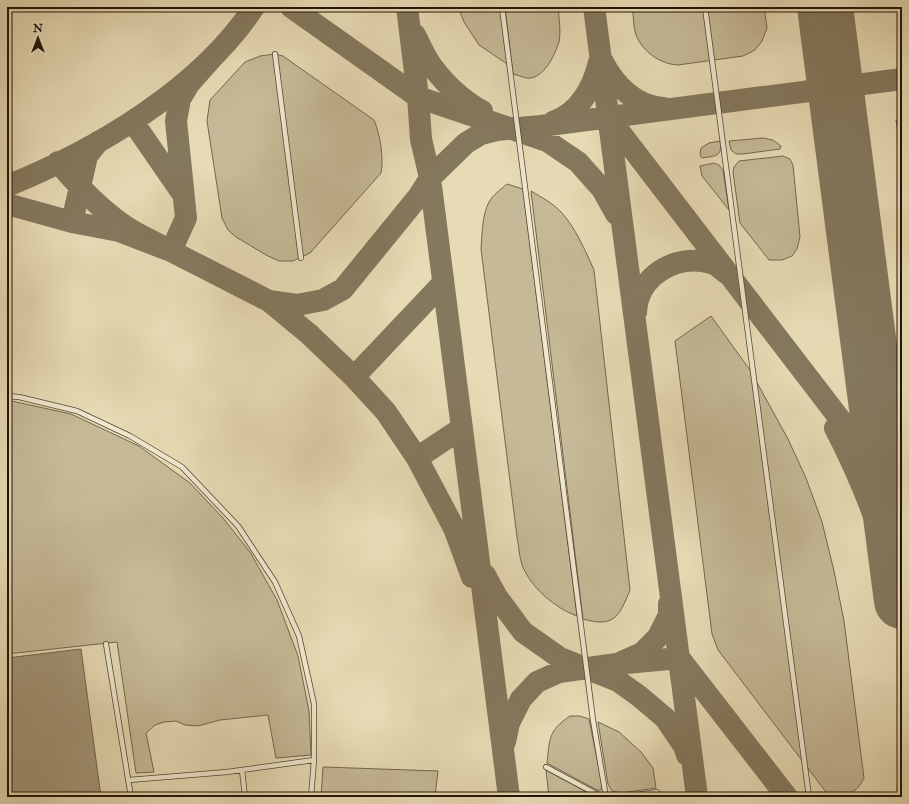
<svg xmlns="http://www.w3.org/2000/svg" width="909" height="804" font-family="'IM FELL Double Pica',serif">
<style>
.green{fill:#c6b997;stroke:#74664e}
.water{fill:#a49779;stroke:#70634b}
.lines{fill:none;stroke-linecap:round;stroke-linejoin:round}
.taxiway{stroke:#84785d;stroke-width:22}
.runway{stroke:#84785d;stroke-width:56}
.lane-casing{stroke:#534631;stroke-width:6}
.lane{stroke:#efe8cf;stroke-width:4.5}
</style>
<rect width="100%" height="100%" fill="#e7dbb5"/>
<filter id="stains"><feTurbulence type="fractalNoise" baseFrequency=".005" numOctaves="4"/><feColorMatrix values="0 0 0 0 .2 0 0 0 0 .09 0 0 0 0 .02 0 0 0 .5 -.17"/></filter>
<radialGradient id="worn" r=".72"><stop offset=".6" stop-color="#630" stop-opacity="0"/><stop offset="1" stop-color="#630" stop-opacity=".3"/></radialGradient>
<!-- green -->
<path class="green" d="M 458,7 L 500,7 L 507,64 L 479,45 L 464,22 Z
M 505,7 L 558,7 C 559,18 561,31 559,42 C 555,54 546,75 531,78 C 526,79 518,75 513,74 Z
M 632,7 L 764,7 L 767,28 L 762,41 L 755,50 L 743,56 L 678,65 C 660,64 643,52 636,35 C 633,27 634,16 632,7 Z
M 275,54 L 283,56 L 290,61 L 374,120 C 380,134 384,158 381,173 L 310,253 L 293,261 L 279,261 L 266,255 L 236,237 L 228,230 L 222,218 L 207,121 L 210,100 L 245,62 L 260,56 Z
M 896,120 L 902,120 L 902,133 L 898,133 Z
M 763,138 L 773,140 L 781,146 L 780,149 L 743,154 L 736,154 L 731,150 L 729,141 Z
M 720,141 C 723,157 715,156 702,158 L 700,155 L 701,148 L 709,143 Z
M 783,156 L 790,159 L 793,165 L 800,237 L 797,249 L 792,256 L 782,260 L 769,260 L 740,223 L 733,172 L 734,167 L 739,161 Z
M 714,163 L 719,165 L 723,170 L 729,210 L 702,176 L 700,166 Z
M 507,184 L 523,189 L 577,616 C 555,608 531,588 522,565 C 519,556 519,546 517,537 L 481,249 C 482,235 482,215 489,202 C 493,195 501,189 507,184 Z
M 531,191 C 541,197 553,203 562,213 C 576,229 585,250 594,270 L 630,590 C 619,617 614,628 583,619 Z
M 711,316 L 750,370 L 788,439 L 806,478 L 822,522 L 834,571 L 844,621 L 864,778 C 855,796 844,797 826,792 L 718,650 L 712,634 L 675,341 Z
M 7,400 L 71,414 L 139,446 L 190,483 L 223,518 L 250,552 L 277,600 L 298,656 L 309,711 L 311,755 L 276,758 L 268,715 L 220,720 L 198,726 L 185,725 L 176,721 L 164,722 L 155,725 L 146,733 L 154,772 L 136,773 L 117,642 L 7,654 Z
M 570,716 L 580,716 L 589,719 L 602,784 L 601,790 L 597,790 L 547,763 C 550,738 548,731 570,716 Z
M 598,722 L 619,732 L 641,752 L 653,768 L 656,788 L 621,793 L 612,791 L 608,784 Z
M 323,767 L 438,771 L 435,797 L 321,797 Z
M 546,770 L 596,797 L 549,797 Z"/>
<!-- water -->
<path class="water" d="M 81,649 L 101,797 L 7,797 L 7,658 Z"/>
<g class="lines">
<!-- taxiway -->
<path class="taxiway" d="M 291,7 L 418,97 L 547,141 L 578,162 L 602,189 L 616,214
M 407,7 L 418,97 L 421,139 L 430,178 L 509,797
M 594,7 L 697,797
M 415,35 C 420,45 425,56 431,65 C 445,84 462,100 482,111
M 603,62 C 615,85 635,106 663,108
M 609,118 L 902,500
M 133,122 L 182,193
M 553,122 C 579,113 593,88 599,62
M 58,162 C 77,185 98,207 122,224 C 137,235 155,242 171,251 L 186,218 L 176,121 L 180,99 L 189,84 L 212,58
M 7,186 C 96,150 200,89 254,7
M 7,204 L 72,222 L 119,231 L 171,251 L 269,301 L 309,334 L 354,377 L 386,412 L 417,458 L 454,528 L 472,577
M 72,222 L 87,156 L 98,142
M 269,301 L 297,305 L 323,300 L 343,289 L 418,197 L 430,178 L 466,143 L 481,134 L 497,130 L 541,126 L 902,79
M 636,312 C 638,276 676,253 711,263 C 716,264 722,270 726,273
M 354,377 L 443,283
M 835,428 C 866,488 890,551 902,617
M 417,458 L 462,428
M 485,575 L 497,597 L 523,632 L 560,658 L 618,681 L 639,696 L 665,718 L 684,746 L 687,755
M 680,659 L 787,797
M 626,663 L 679,658
M 505,742 L 509,723 L 521,699 L 537,682 L 559,672 L 617,664 L 642,653 L 658,637 L 669,615 L 669,604"/>
<!-- runway -->
<path class="runway" d="M 825,7 L 902,601"/>
<!-- lane casing -->
<g class="lane-casing">
<path id="lane" d="M 502,7 L 593,720 L 606,797
M 705,7 L 809,797
M 275,54 L 301,258
M 7,396 L 19,397 L 77,411 L 130,436 L 182,467 L 238,526 L 275,582 L 299,636 L 314,704 L 314,760
M 106,644 L 131,797
M 546,767 L 602,797
M 242,770 L 245,797
M 129,780 L 227,772 L 314,760 L 311,797
M 623,797 L 657,792"/>
</g>
<!-- lane -->
<use href="#lane" class="lane"/>
</g>
<!-- margin -->
<rect width="909" height="804" fill="none" stroke="#e7dbb5" stroke-width="24"/>
<rect x="8" y="8" width="893" height="788" fill="none" stroke="#221405" stroke-width="2"/>
<rect x="12" y="12" width="885" height="780" fill="none" stroke="#221405"/>
<!-- north arrow -->
<g transform="translate(38 38)" stroke="#efe8cf" stroke-width="3" paint-order="stroke">
<path d="M0-3L7 15L0 10L-7 15Z" fill="#221405"/>
<text y="-6" font-size="11" font-weight="bold" text-anchor="middle" fill="#221405">N</text>
</g>
<rect width="100%" height="100%" filter="url(#stains)"/>
<rect width="100%" height="100%" fill="url(#worn)"/>
</svg>
